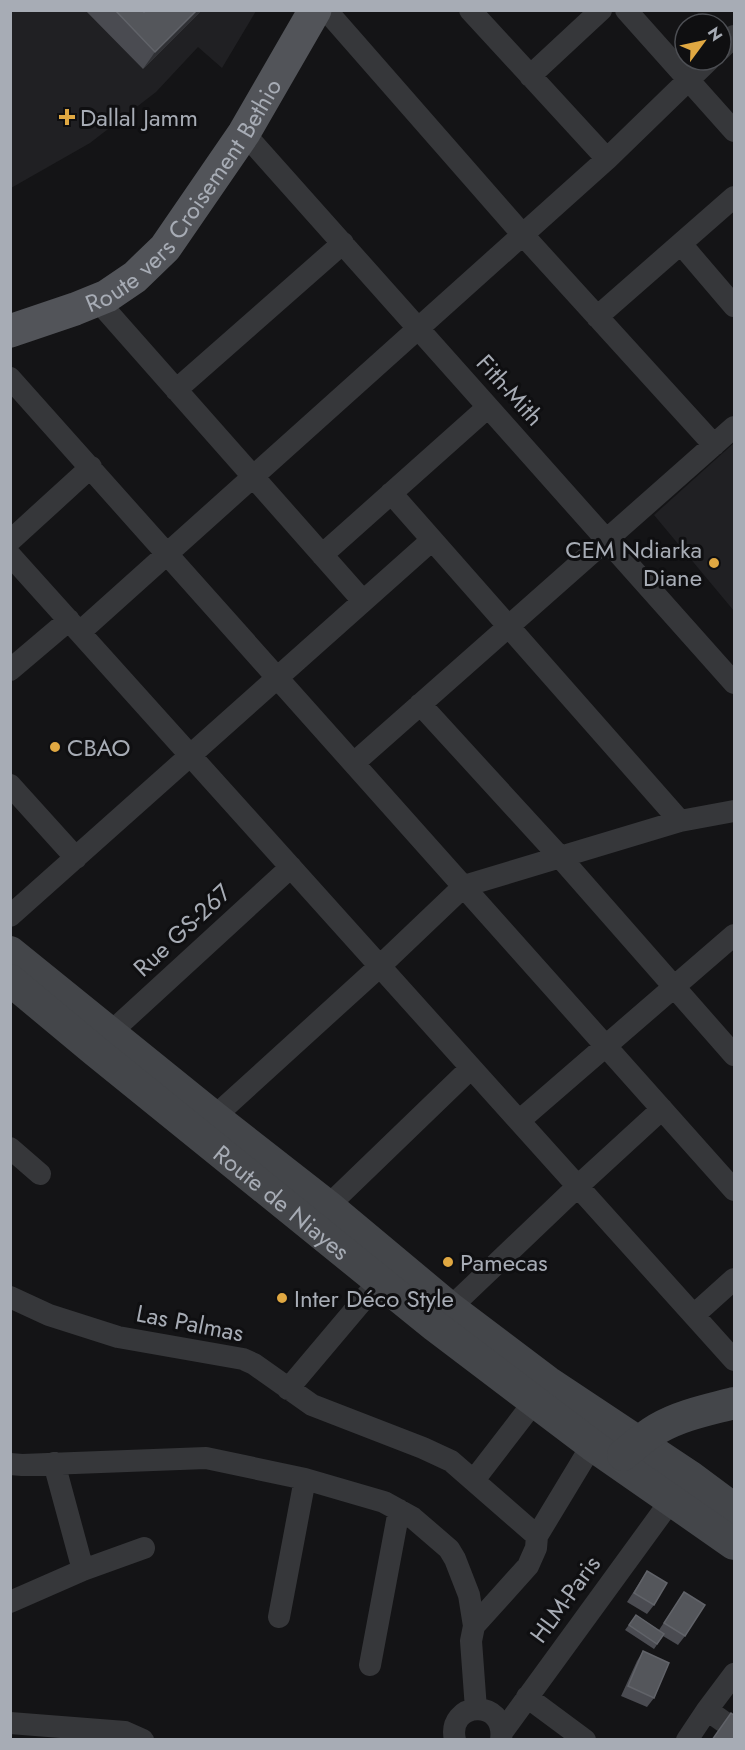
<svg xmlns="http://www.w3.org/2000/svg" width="745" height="1750" font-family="Jost,sans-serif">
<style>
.built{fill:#202023}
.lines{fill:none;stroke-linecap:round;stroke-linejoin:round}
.street{stroke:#36373a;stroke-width:22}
.secondary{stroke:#44464a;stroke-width:32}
.primary{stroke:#525459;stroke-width:33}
.wall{fill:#4a4b51}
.shaded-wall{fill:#303135}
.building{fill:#54565b;stroke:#616369;stroke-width:1.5}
.poi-dot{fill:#e0a842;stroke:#0f0f11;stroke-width:2}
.labels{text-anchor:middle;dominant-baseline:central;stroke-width:6;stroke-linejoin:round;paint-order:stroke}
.poi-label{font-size:24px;fill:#a7acb5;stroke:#0f0f11;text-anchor:start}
.street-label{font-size:24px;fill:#a7acb5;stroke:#0f0f11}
</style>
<rect width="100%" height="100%" fill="#141416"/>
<!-- built -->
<path class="built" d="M 11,11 L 256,11 L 222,68 L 198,47 L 156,92 L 90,143 L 11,188 Z
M 734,443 L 734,611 L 654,515 Z"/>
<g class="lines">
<!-- street -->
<path class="street" d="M 326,10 L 523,235 L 714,445
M 470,10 L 607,159
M 626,10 L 734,131
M 721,49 L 734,36
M 530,76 L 601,10
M 244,133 L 734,683
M 681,244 L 734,306
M 97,300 L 363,601
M 597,317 L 734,197
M 10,378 L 734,1190
M 176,390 L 343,243
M 391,493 L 680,821
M 10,541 L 91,467
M 10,555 L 734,1360
M 322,555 L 488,407
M 80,632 L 607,159 L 709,60
M 10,670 L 69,620
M 420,704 L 560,857 L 734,1055
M 354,763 L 734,427
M 10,785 L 76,858
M 10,916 L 432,540
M 110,1033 L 291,867
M 214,1117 L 380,966 L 464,886 L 680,821 L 734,811
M 519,1121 L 734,935
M 10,1148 L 40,1174
M 328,1206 L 471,1068
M 10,1297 L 49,1315 L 118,1337 L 243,1359 L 254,1364 L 312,1405 L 423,1448 L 451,1461 L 537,1536 L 536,1548 L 528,1566 L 474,1626
M 450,1308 L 578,1186 L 662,1109
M 694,1315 L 734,1279
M 288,1389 L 380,1280
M 54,1463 L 83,1570
M 10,1464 L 22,1465 L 206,1458 L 305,1479 L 384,1502 L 413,1518 L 449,1549 L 455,1559 L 469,1595 L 474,1626 L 471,1641 L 476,1709
M 474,1480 L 534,1402
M 537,1536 L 592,1445
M 10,1602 L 83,1570 L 144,1548
M 279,1617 L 305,1479
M 370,1665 L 399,1510
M 527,1697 L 585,1740
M 707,1710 L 734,1729
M 10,1723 L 125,1732 L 143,1740
M 503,1731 L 672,1499
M 455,1740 C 446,1701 507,1697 501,1740
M 687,1740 L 707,1710 L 734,1674"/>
<!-- secondary -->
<g class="secondary">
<path d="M 10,952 L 214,1117 L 328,1206 L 450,1308 L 548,1382 L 691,1477 L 734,1509"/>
<path id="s1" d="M 10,980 L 94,1050 L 435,1326 L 592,1445 L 734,1544"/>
<path d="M 623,1455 C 634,1446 645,1436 657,1429 C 681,1415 708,1410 734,1403"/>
</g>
<!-- primary -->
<path class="primary" id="s2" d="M 10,331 L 75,309 L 107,296 L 135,277 L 165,248 L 244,133 L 315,10"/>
</g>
<!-- wall -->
<path class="wall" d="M 85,10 L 143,10 L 144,12 L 146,10 L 202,10 L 143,69 Z
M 647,1571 L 654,1605 L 647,1614 L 627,1602 Z
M 684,1592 L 685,1636 L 678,1645 L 663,1636 L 654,1649 L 625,1630 L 636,1615 L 659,1630 Z
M 643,1651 L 654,1698 L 647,1707 L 621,1696 L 637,1661 Z"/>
<!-- shaded-wall -->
<path class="shaded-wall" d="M 197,10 L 202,10 L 143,69 L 155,52 Z"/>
<!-- building -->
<path class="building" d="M 115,10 L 143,10 L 144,12 L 146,10 L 197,10 L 155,52 Z
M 647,1571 L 667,1583 L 654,1605 L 634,1593 Z
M 684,1592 L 705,1605 L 685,1636 L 664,1623 Z
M 636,1615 L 664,1634 L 657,1644 L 629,1625 Z
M 643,1651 L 669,1663 L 654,1698 L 628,1686 Z
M 731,1713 L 735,1716 L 735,1740 L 712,1740 Z"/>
<!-- markers -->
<g class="poi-dot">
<path d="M64 108h6v6h6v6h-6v6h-6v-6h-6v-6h6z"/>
<circle cx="714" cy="563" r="6"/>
<circle cx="55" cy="747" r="6"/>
<circle cx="448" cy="1262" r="6"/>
<circle cx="282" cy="1298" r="6"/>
</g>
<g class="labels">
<!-- poi labels -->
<g class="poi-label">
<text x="80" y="117">Dallal Jamm</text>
<text x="702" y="549" text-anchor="end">CEM Ndiarka<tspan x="702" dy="28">Diane</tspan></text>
<text x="67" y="747">CBAO</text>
<text x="460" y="1262">Pamecas</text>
<text x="294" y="1298">Inter Déco Style</text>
</g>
<!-- street labels -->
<g class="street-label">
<text stroke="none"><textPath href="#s2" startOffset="230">Route vers Croisement Bethio</textPath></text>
<text transform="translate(510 390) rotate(48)">Fith-Mith</text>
<text transform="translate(182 930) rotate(-43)">Rue GS-267</text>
<text stroke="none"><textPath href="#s1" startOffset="351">Route de Niayes</textPath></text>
<text transform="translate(190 1323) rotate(11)">Las Palmas</text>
<text transform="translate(565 1599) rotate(-54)">HLM-Paris</text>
</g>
</g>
<!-- border -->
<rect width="745" height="1750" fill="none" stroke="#a7acb5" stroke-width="24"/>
<!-- north arrow -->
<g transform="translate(703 42) rotate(57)"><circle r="28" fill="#0f0f11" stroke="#4c4e53" stroke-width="1.5"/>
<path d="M0-4.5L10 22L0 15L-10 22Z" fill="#e0a842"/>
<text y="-9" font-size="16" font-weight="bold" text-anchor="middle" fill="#a7acb5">N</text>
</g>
</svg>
